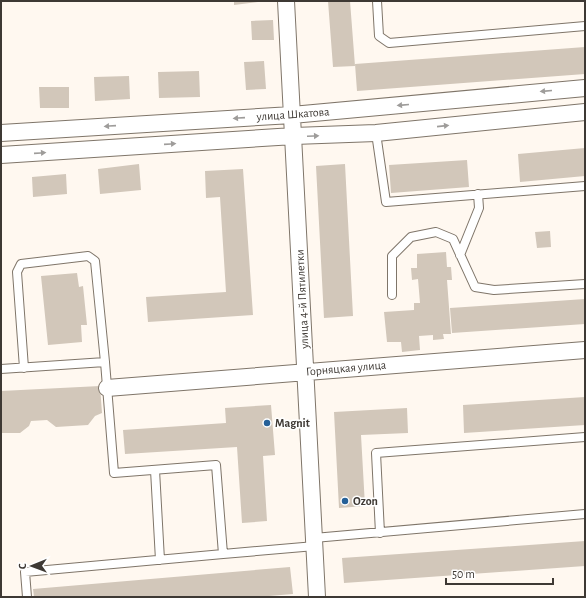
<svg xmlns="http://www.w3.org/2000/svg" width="586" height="598" font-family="'Alegreya Sans',sans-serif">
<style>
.building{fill:#d2c7ba}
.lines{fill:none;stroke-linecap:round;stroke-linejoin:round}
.lane-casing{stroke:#7f7569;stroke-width:10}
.street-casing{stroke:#7f7569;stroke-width:18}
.lane{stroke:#fff;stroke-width:8}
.street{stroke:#fff;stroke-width:16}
.oneway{fill:#9e9c9a}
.poi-dot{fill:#256098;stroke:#fff;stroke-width:1.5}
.labels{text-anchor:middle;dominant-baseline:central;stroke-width:3;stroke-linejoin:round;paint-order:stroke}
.street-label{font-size:12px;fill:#3e3934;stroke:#fff}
.poi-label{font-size:12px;font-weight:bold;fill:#3e3934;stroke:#fff;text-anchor:start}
</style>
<rect width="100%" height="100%" fill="#fff8f0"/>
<!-- building -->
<path class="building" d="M 234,1 L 258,1 L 258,2 L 234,5 Z
M 328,1 L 350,1 L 355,66 L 333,67 Z
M 273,20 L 274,40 L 252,40 L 251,21 Z
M 585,47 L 585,74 L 357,91 L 355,64 Z
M 264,61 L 266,89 L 246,90 L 244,62 Z
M 199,71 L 200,97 L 159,98 L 158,72 Z
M 129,76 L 130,99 L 95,101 L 94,77 Z
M 39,87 L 69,87 L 69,108 L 40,108 Z
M 585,148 L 585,176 L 520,182 L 518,154 Z
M 467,160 L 469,187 L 391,193 L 389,165 Z
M 139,164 L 141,190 L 100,194 L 98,169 Z
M 345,164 L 353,316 L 324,318 L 316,166 Z
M 243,169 L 253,315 L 148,322 L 146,297 L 226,292 L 220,197 L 206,198 L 205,171 Z
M 66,174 L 67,194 L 33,197 L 32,177 Z
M 550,231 L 551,247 L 537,248 L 535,232 Z
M 446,252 L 447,267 L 451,267 L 452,280 L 447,280 L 451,334 L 443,334 L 444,339 L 433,340 L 433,335 L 419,336 L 420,350 L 402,352 L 401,342 L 387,342 L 384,312 L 414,310 L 414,303 L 420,303 L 418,279 L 412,280 L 411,268 L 417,268 L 417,254 Z
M 77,273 L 79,287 L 83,286 L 87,325 L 81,325 L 82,342 L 48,345 L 41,276 Z
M 585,299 L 585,324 L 452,333 L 450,308 Z
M 100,386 L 102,413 L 95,416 L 88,425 L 56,427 L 47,420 L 31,421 L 29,426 L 20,433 L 1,433 L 1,391 Z
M 585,397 L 585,425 L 464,433 L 463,405 Z
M 271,405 L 275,455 L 263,456 L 267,521 L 242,523 L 237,447 L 125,454 L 123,430 L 226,423 L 225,408 Z
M 407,408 L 408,433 L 361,435 L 365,506 L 339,508 L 334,412 Z
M 585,541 L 585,566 L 344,583 L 342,558 Z
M 290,567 L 293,594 L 257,597 L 34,597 L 33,589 Z"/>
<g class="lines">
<!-- lane casing -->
<g class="lane-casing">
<path id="lane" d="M 377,1 L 379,36 L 389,43 L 585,26
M 376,133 L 386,202 L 585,186
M 460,255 L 479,208 L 478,194
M 392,295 L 392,256 L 411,237 L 436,232 L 453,239 L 475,287 L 494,290 L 585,284
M 24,368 L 17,272 L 21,264 L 88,256 L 95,261 L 105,362
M 1,369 L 105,362 L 114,473 L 216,465 L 223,554 L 315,546
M 155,470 L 160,560
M 380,533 L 376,453 L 585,437
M 314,538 L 585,514
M 27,597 L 25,572 L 223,554"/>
</g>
<!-- street casing -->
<g class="street-casing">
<path id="street" d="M 286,1 L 317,597
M 1,133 L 292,115 L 585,88
M 1,155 L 294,136 L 376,133 L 585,112
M 107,388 L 585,350"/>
</g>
<!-- lane -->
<use href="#lane" class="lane"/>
<!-- street -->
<use href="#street" class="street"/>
</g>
<!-- one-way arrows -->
<defs><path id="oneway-solid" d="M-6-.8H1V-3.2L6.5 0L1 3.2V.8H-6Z"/></defs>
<g class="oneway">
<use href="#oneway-solid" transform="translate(546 91) rotate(175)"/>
<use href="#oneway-solid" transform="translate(403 105) rotate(175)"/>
<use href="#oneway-solid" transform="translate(239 118) rotate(176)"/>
<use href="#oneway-solid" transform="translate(110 126) rotate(176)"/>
<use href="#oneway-solid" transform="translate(443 126) rotate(-6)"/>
<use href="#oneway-solid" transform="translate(313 136) rotate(-2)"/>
<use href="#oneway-solid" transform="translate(170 144) rotate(-4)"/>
<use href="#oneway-solid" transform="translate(40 153) rotate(-4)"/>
</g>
<!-- markers -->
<g class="poi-dot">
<circle cx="267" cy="423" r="4"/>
<circle cx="345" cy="501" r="4"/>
</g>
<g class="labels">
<!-- street labels -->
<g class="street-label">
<text transform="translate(293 114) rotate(-4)">улица Шкатова</text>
<text transform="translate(302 299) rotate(-93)">улица 4-й Пятилетки</text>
<text transform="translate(346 368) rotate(-5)">Горняцкая улица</text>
</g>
<!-- poi labels -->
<g class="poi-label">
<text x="275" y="423">Magnit</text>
<text x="353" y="501">Ozon</text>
</g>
</g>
<!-- border -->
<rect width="586" height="598" fill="none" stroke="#3e3934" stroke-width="4"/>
<!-- north arrow -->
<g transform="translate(32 566) rotate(269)" stroke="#ffffff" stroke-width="3" paint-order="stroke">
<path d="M0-3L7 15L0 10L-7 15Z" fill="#3e3934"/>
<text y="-6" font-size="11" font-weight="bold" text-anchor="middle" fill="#3e3934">С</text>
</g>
<!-- scale -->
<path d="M446 578v6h107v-6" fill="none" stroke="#3e3934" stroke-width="2"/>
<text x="452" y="578" font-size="12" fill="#3e3934" stroke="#ffffff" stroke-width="3" paint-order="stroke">50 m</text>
</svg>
